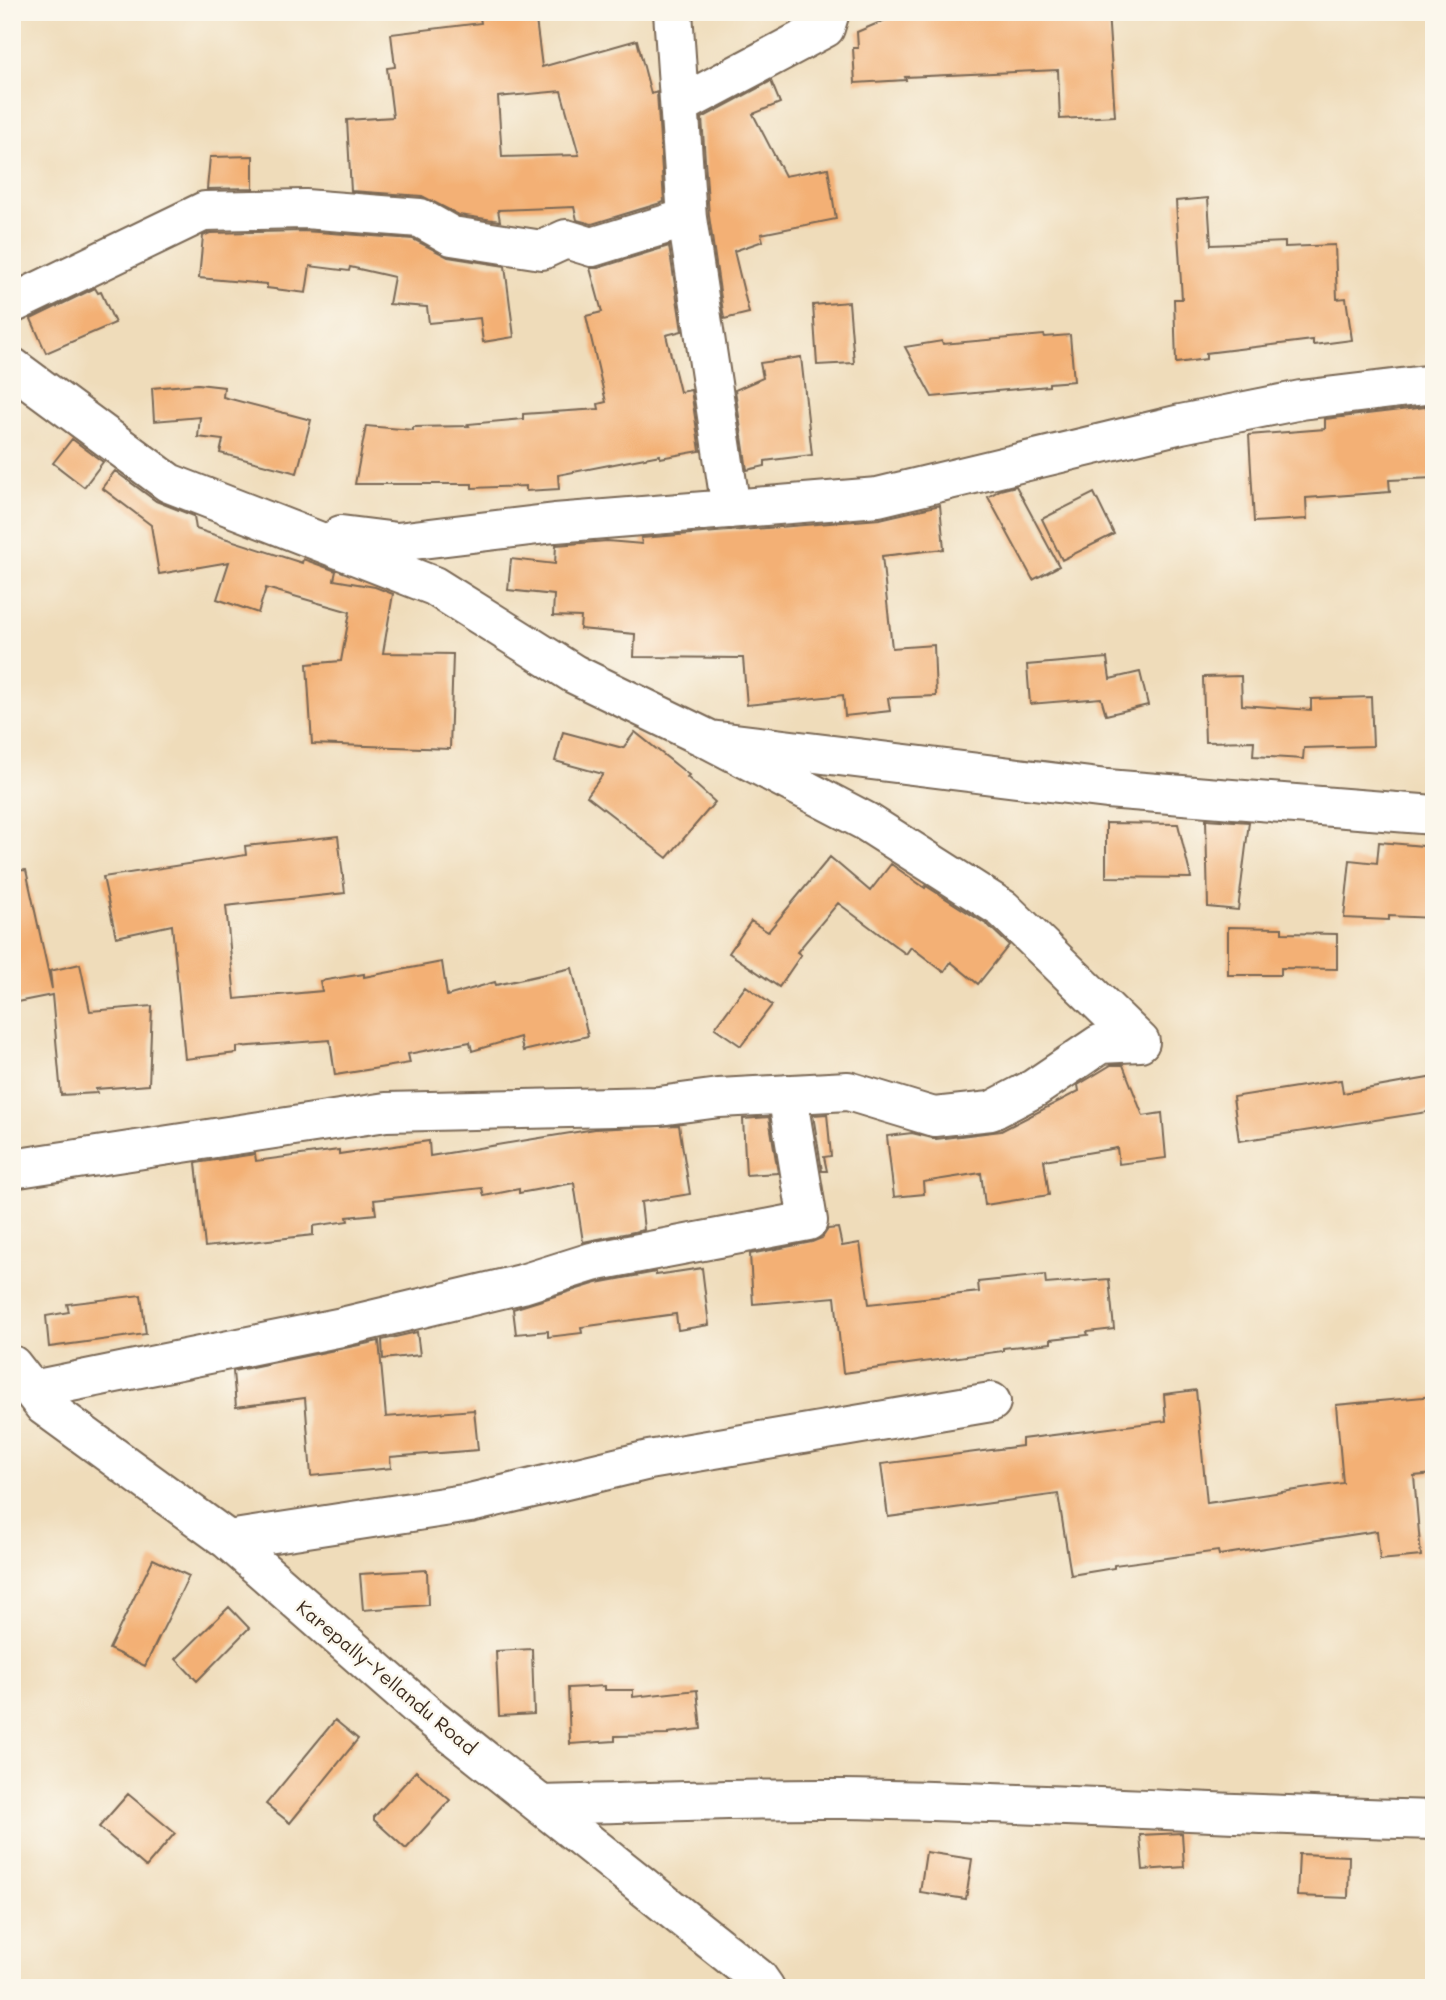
<svg xmlns="http://www.w3.org/2000/svg" width="1446" height="2000" font-family="Mali,sans-serif">
<style>
.building{fill:#f3b074;fill-rule:evenodd}
.lines{fill:none;stroke-linecap:round;stroke-linejoin:round}
.minor-casing{stroke:#7a6855;stroke-width:42}
.minor{stroke:#fff;stroke-width:38}
.labels{text-anchor:middle;dominant-baseline:central;stroke-width:5;stroke-linejoin:round;paint-order:stroke}
.street-label{font-size:19px;fill:#3b2a1e;stroke:#fbf7ec}
</style>
<rect width="100%" height="100%" fill="#fbf7ec"/>
<filter id="ink" filterUnits="userSpaceOnUse"><feTurbulence type="fractalNoise" baseFrequency=".0143" numOctaves="2"/><feDisplacementMap in="SourceGraphic" scale="14" xChannelSelector="R" yChannelSelector="G"/><feConvolveMatrix kernelMatrix="1 2 1 2 8 2 1 2 1" color-interpolation-filters="sRGB"/></filter>
<filter id="wash" filterUnits="userSpaceOnUse"><feTurbulence type="fractalNoise" baseFrequency=".00686" numOctaves="4" result="noise"/><feDisplacementMap in="SourceGraphic" scale="28" xChannelSelector="R" yChannelSelector="G"/><feGaussianBlur stdDeviation="1.57" result="paint"/><feColorMatrix in="noise" values="0 0 0 0 0 0 0 0 0 0 0 0 0 0 0 0 0 1.4 0 .05"/><feComposite in="paint" operator="in"/></filter>
<g filter="url(#wash)">
<rect width="100%" height="100%" fill="#efdcba"/>
<g id="blocks">
<!-- building -->
<path class="building" d="M 479,12 L 535,12 L 542,67 L 637,40 L 651,94 L 657,92 L 664,202 L 592,224 L 577,220 L 574,207 L 498,210 L 500,221 L 459,215 L 422,196 L 351,191 L 347,120 L 393,117 L 387,68 L 395,67 L 391,34 L 481,23 ZM 561,91 L 579,155 L 502,157 L 498,97 Z
M 904,12 L 1108,12 L 1115,116 L 1060,119 L 1058,70 L 905,77 L 906,80 L 855,83 L 853,48 L 858,48 L 857,32 Z
M 771,81 L 780,103 L 753,114 L 785,176 L 828,168 L 836,219 L 761,234 L 763,241 L 734,251 L 749,313 L 724,319 L 709,216 L 702,118 Z
M 253,156 L 253,188 L 207,189 L 210,157 Z
M 1208,198 L 1211,245 L 1285,242 L 1285,247 L 1335,245 L 1337,299 L 1346,298 L 1352,340 L 1313,345 L 1313,340 L 1206,353 L 1206,359 L 1176,363 L 1174,299 L 1182,299 L 1176,201 Z
M 304,231 L 413,239 L 448,257 L 505,266 L 514,337 L 483,342 L 480,318 L 429,323 L 427,307 L 389,304 L 394,277 L 350,267 L 349,271 L 310,266 L 306,293 L 267,288 L 267,284 L 199,278 L 203,236 L 210,233 Z
M 669,246 L 682,331 L 666,335 L 680,392 L 691,390 L 700,451 L 660,458 L 660,455 L 558,475 L 559,489 L 526,491 L 526,486 L 472,488 L 472,484 L 355,484 L 366,426 L 413,430 L 413,427 L 469,426 L 468,424 L 523,419 L 523,414 L 599,409 L 598,404 L 606,402 L 586,316 L 602,312 L 590,268 L 598,268 Z
M 95,288 L 98,293 L 101,292 L 115,323 L 46,353 L 31,319 Z
M 849,302 L 854,363 L 817,365 L 813,305 Z
M 1044,335 L 1045,337 L 1070,335 L 1074,381 L 1049,383 L 1049,386 L 932,397 L 905,347 L 942,341 L 943,344 Z
M 801,357 L 812,455 L 765,461 L 765,466 L 747,470 L 735,390 L 763,378 L 760,363 Z
M 198,384 L 224,387 L 223,397 L 311,420 L 297,473 L 220,453 L 223,440 L 198,437 L 200,417 L 154,421 L 152,388 Z
M 1434,406 L 1434,478 L 1389,480 L 1390,492 L 1306,498 L 1307,519 L 1254,522 L 1249,435 L 1325,429 L 1325,419 Z
M 72,439 L 103,462 L 84,487 L 53,463 Z
M 115,471 L 156,501 L 194,516 L 196,529 L 302,563 L 303,559 L 336,571 L 334,580 L 375,587 L 393,594 L 383,653 L 453,654 L 450,749 L 312,744 L 307,664 L 341,661 L 350,612 L 266,588 L 258,613 L 217,599 L 229,562 L 159,574 L 151,525 L 102,488 Z
M 1016,486 L 1059,566 L 1033,580 L 988,497 L 1000,490 Z
M 1094,493 L 1114,534 L 1062,560 L 1042,519 Z
M 940,505 L 944,549 L 882,556 L 892,648 L 934,645 L 936,696 L 888,698 L 890,711 L 845,716 L 843,695 L 747,705 L 743,658 L 634,657 L 635,634 L 580,629 L 581,617 L 553,616 L 554,595 L 508,590 L 511,559 L 555,564 L 556,545 L 607,541 L 642,544 L 641,538 L 880,519 Z
M 1107,658 L 1110,679 L 1140,672 L 1148,705 L 1106,715 L 1101,698 L 1030,704 L 1027,665 Z
M 1241,676 L 1242,705 L 1311,710 L 1311,699 L 1371,697 L 1373,746 L 1304,748 L 1303,759 L 1253,756 L 1254,741 L 1205,742 L 1203,677 Z
M 563,732 L 623,748 L 635,732 L 689,775 L 687,777 L 715,802 L 667,858 L 587,796 L 603,774 L 555,761 Z
M 1206,819 L 1249,822 L 1238,910 L 1208,907 Z
M 1106,823 L 1178,824 L 1191,878 L 1106,877 Z
M 338,836 L 345,893 L 226,906 L 235,999 L 322,991 L 320,981 L 364,974 L 364,977 L 442,962 L 447,996 L 495,982 L 496,985 L 572,968 L 588,1036 L 523,1051 L 520,1037 L 472,1051 L 470,1042 L 408,1054 L 410,1063 L 335,1075 L 330,1040 L 237,1047 L 237,1053 L 185,1059 L 172,925 L 116,937 L 103,877 L 246,855 L 245,846 Z
M 1379,842 L 1434,847 L 1434,918 L 1389,916 L 1389,920 L 1344,918 L 1350,860 L 1377,863 Z
M 830,857 L 870,891 L 891,864 L 925,888 L 926,886 L 989,926 L 1009,945 L 978,984 L 951,962 L 944,972 L 911,947 L 906,954 L 838,903 L 797,952 L 801,955 L 779,987 L 729,953 L 751,921 L 768,932 Z
M 26,870 L 52,989 L 50,971 L 80,964 L 90,1011 L 152,1006 L 149,1085 L 96,1089 L 97,1093 L 61,1095 L 52,995 L 12,1003 L 12,871 Z
M 1228,927 L 1282,928 L 1282,933 L 1337,934 L 1337,969 L 1281,968 L 1281,975 L 1228,975 Z
M 746,986 L 772,1005 L 741,1046 L 715,1028 Z
M 1111,1065 L 1123,1065 L 1143,1116 L 1162,1113 L 1166,1158 L 1119,1164 L 1117,1148 L 1044,1160 L 1049,1195 L 985,1205 L 981,1173 L 923,1182 L 924,1194 L 894,1197 L 887,1136 L 912,1133 L 936,1139 L 1001,1131 L 1079,1091 L 1078,1085 Z
M 1434,1077 L 1434,1111 L 1239,1141 L 1233,1097 L 1341,1080 L 1343,1093 Z
M 827,1114 L 831,1156 L 824,1157 L 827,1171 L 822,1171 L 813,1115 Z
M 769,1117 L 778,1173 L 746,1175 L 743,1119 Z
M 679,1125 L 690,1194 L 641,1202 L 644,1230 L 583,1242 L 574,1183 L 519,1193 L 519,1189 L 484,1196 L 482,1188 L 374,1200 L 376,1214 L 347,1217 L 348,1221 L 313,1226 L 313,1235 L 205,1247 L 196,1163 L 255,1154 L 256,1161 L 339,1150 L 339,1154 L 429,1141 L 430,1156 L 595,1129 Z
M 838,1228 L 842,1246 L 860,1243 L 869,1304 L 979,1292 L 978,1282 L 1045,1275 L 1046,1284 L 1109,1279 L 1114,1329 L 1087,1332 L 1088,1335 L 1051,1339 L 1051,1343 L 1003,1348 L 1003,1351 L 843,1373 L 835,1297 L 753,1304 L 750,1254 L 812,1242 L 822,1238 L 828,1229 Z
M 702,1268 L 709,1325 L 678,1330 L 676,1314 L 581,1327 L 582,1333 L 548,1337 L 548,1331 L 516,1334 L 513,1309 L 597,1283 L 656,1272 L 656,1275 Z
M 141,1295 L 146,1334 L 49,1347 L 46,1316 L 69,1312 L 67,1304 Z
M 417,1332 L 420,1355 L 383,1359 L 382,1340 Z
M 379,1341 L 386,1417 L 474,1410 L 478,1450 L 390,1457 L 391,1468 L 311,1476 L 305,1398 L 236,1407 L 233,1371 Z
M 1196,1390 L 1207,1503 L 1343,1483 L 1336,1405 L 1434,1396 L 1434,1474 L 1414,1476 L 1421,1556 L 1380,1560 L 1377,1531 L 1219,1555 L 1218,1551 L 1114,1565 L 1114,1568 L 1071,1575 L 1058,1494 L 888,1517 L 881,1464 L 1022,1446 L 1022,1439 L 1166,1421 L 1164,1394 Z
M 153,1559 L 189,1576 L 145,1666 L 109,1649 Z
M 427,1570 L 428,1605 L 363,1610 L 360,1574 Z
M 229,1607 L 249,1628 L 197,1681 L 176,1659 Z
M 532,1649 L 534,1714 L 499,1716 L 496,1651 Z
M 605,1686 L 605,1690 L 633,1690 L 633,1697 L 697,1690 L 701,1729 L 668,1733 L 668,1735 L 615,1736 L 615,1741 L 570,1744 L 568,1688 Z
M 335,1720 L 358,1739 L 290,1823 L 266,1804 Z
M 416,1771 L 450,1800 L 406,1849 L 374,1820 L 374,1817 Z
M 128,1794 L 175,1833 L 146,1867 L 99,1827 Z
M 1182,1833 L 1184,1867 L 1143,1870 L 1140,1835 Z
M 926,1852 L 972,1859 L 966,1899 L 920,1892 Z
M 1299,1854 L 1349,1856 L 1348,1898 L 1297,1896 Z"/>
</g>
</g>
<g filter="url(#ink)">
<use href="#blocks" fill-opacity="0" stroke="#7a6855" stroke-width="2"/>
<g class="lines">
<!-- minor casing -->
<g class="minor-casing">
<path id="minor" d="M 673,12 L 687,218 L 731,509
M 680,105 L 825,28 L 830,12
M 12,304 L 205,211 L 305,209 L 420,218 L 452,236 L 542,250 L 566,239 L 592,247 L 687,218
M 12,367 L 169,483 L 434,586 L 574,674 L 710,740 L 1107,789 L 1434,815
M 341,535 L 397,542 L 555,523 L 878,497 L 1181,424 L 1301,400 L 1434,384
M 12,1169 L 386,1112 L 659,1106 L 719,1098 L 848,1091 L 934,1117 L 991,1111 L 1035,1088 L 1100,1044 L 1140,1042 L 1003,909 L 865,821 L 710,740
M 12,1365 L 44,1406 L 228,1540 L 423,1711 L 758,1978 L 765,1988
M 32,1390 L 342,1327 L 522,1284 L 592,1262 L 808,1221 L 787,1094
M 228,1540 L 470,1503 L 649,1460 L 991,1402
M 541,1805 C 641,1803 742,1798 842,1799 C 1040,1802 1237,1815 1434,1820"/>
</g>
<!-- minor -->
<use href="#minor" class="minor"/>
</g>
</g>
<g class="labels">
<!-- street labels -->
<g class="street-label">
<text transform="translate(387 1677) rotate(40)">Karepally-Yellandu Road</text>
</g>
</g>
<!-- margin -->
<rect width="1446" height="2000" fill="none" stroke="#fbf7ec" stroke-width="42"/>
</svg>
